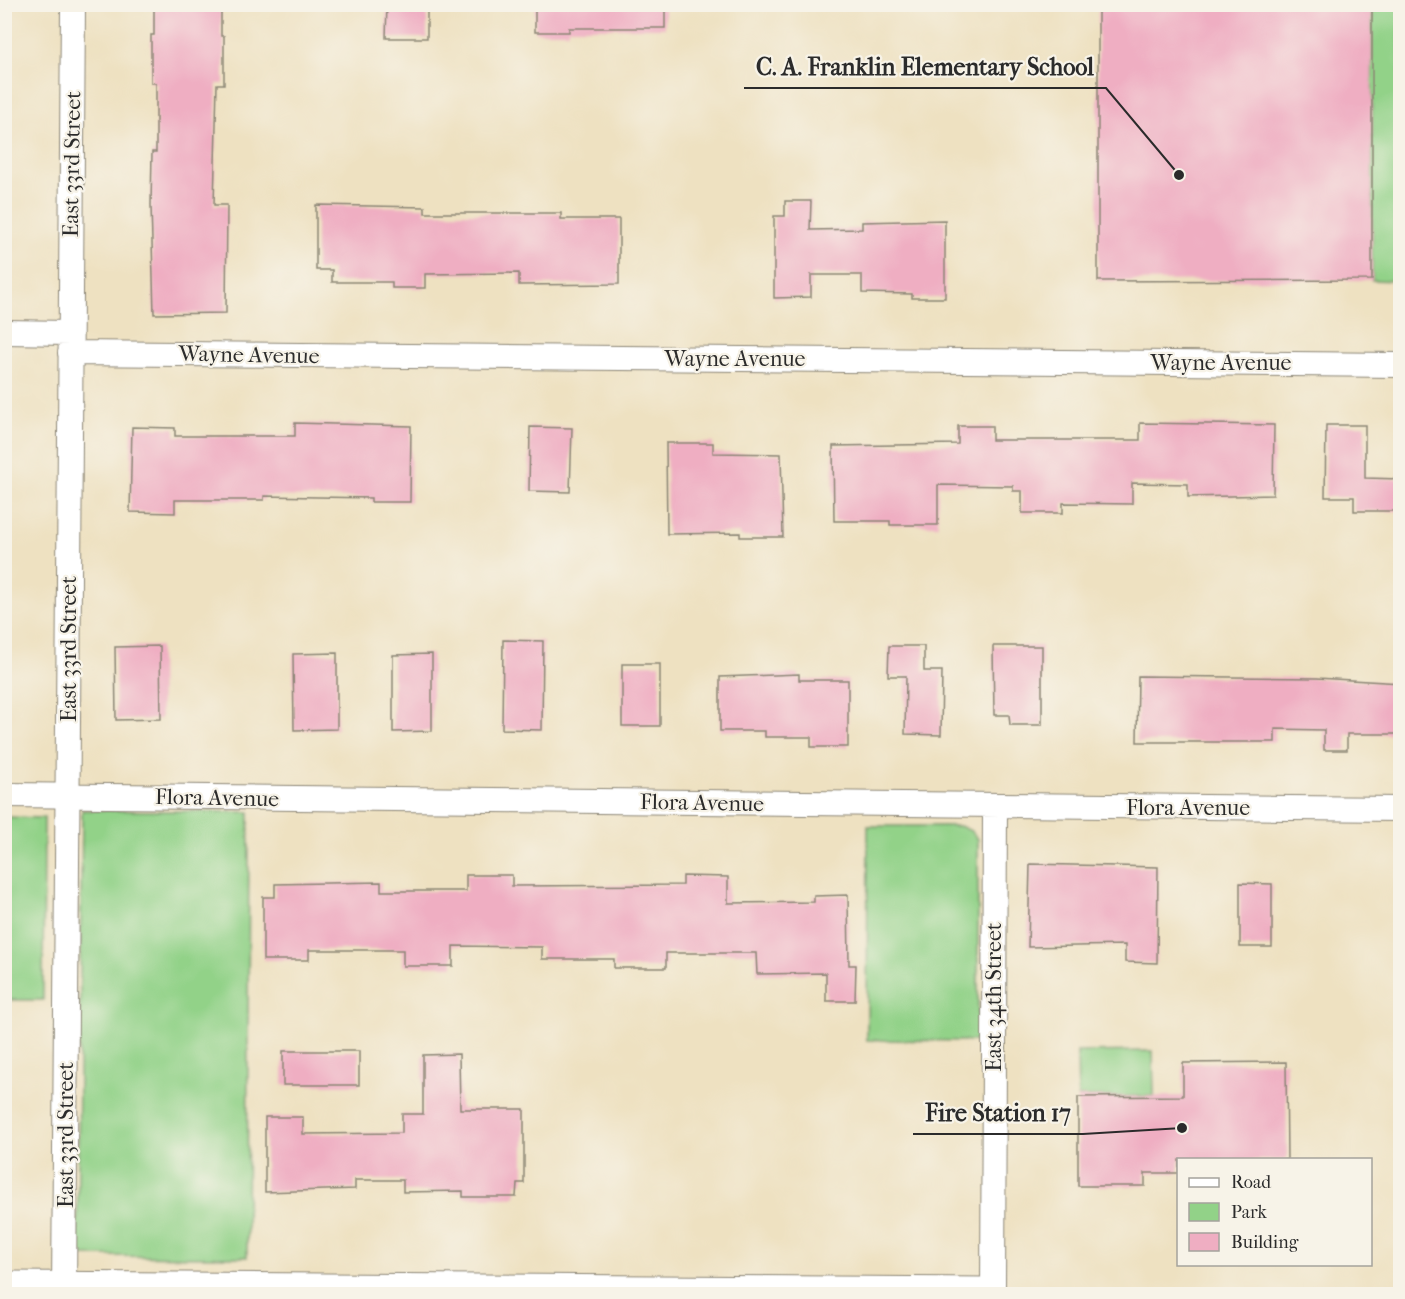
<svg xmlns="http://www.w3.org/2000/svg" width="1405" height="1299" font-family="'IM FELL French Canon',serif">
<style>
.green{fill:#92d288;stroke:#5e7e5a;stroke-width:1.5}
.building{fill:#efaec2}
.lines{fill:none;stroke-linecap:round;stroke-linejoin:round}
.minor-casing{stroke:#8c8676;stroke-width:26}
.secondary-casing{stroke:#8c8676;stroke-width:35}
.minor{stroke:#fff;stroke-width:24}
.secondary{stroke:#fff;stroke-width:33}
.labels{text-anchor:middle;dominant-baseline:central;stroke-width:4.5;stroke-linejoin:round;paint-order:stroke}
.street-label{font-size:22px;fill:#2b2b2b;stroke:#f7f3e8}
.leader{fill:none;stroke:#2b2b2b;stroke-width:2}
.callout-dot{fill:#2b2b2b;stroke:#f7f3e8;stroke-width:2}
.callout-label{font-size:24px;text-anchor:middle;font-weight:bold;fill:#2b2b2b;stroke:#f7f3e8;stroke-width:4.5;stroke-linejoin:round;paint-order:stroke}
</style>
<rect width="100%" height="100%" fill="#f7f3e8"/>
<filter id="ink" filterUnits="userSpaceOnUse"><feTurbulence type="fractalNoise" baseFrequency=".0167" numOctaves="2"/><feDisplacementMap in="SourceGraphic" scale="12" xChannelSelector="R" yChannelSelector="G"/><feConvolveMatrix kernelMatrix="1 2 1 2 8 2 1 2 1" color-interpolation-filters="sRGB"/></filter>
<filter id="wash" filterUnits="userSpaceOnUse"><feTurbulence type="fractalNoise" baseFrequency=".008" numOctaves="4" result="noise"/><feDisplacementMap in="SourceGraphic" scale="24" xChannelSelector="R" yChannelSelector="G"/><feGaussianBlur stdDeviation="1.35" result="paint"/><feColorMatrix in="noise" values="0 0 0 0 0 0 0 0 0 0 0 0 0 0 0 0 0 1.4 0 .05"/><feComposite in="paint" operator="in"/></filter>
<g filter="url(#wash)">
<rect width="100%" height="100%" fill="#eee1c1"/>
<!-- green -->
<path class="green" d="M 1372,5 L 1400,5 L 1400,281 L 1372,280 Z
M 82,810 L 249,812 L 247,1257 L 77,1256 Z
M 5,817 L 44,818 L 43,1000 L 5,1000 Z
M 868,826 L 960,826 L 971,831 L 978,839 L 978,1041 L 867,1040 Z
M 1153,1051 L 1154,1096 L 1078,1097 L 1077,1052 Z"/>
<g id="blocks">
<!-- building -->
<path class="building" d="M 154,4 L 221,4 L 221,36 L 224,36 L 224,84 L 217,84 L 214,205 L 227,205 L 226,313 L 154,314 L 151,205 L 152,152 L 156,152 L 156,83 L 151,83 L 151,35 L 154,35 Z
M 387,4 L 427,4 L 427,38 L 386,38 Z
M 535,4 L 665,4 L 665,28 L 569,28 L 569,32 L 535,32 Z
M 1098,4 L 1372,4 L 1372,280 L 1098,281 Z
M 785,201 L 811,201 L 810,230 L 862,229 L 862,222 L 945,220 L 945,298 L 912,298 L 912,294 L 862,293 L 862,275 L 811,275 L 811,297 L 774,298 L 774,216 L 785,216 Z
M 316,205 L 425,207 L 425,213 L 561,213 L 561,219 L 619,219 L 619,284 L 519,285 L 519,273 L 425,274 L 425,288 L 392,288 L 392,282 L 332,282 L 332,270 L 316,270 Z
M 295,423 L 411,426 L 410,502 L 371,502 L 371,498 L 264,496 L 264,500 L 175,500 L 175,513 L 130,512 L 132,427 L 175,428 L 175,436 L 295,436 Z
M 1140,423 L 1274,425 L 1273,495 L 1188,497 L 1188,484 L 1132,483 L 1132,504 L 1063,503 L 1063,513 L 1022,513 L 1022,491 L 1013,491 L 1013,486 L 938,485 L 938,525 L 890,525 L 890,521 L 834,521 L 833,446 L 958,444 L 958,426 L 992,426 L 992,440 L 1140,440 Z
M 1326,425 L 1365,425 L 1365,478 L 1401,479 L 1401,511 L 1354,511 L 1354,497 L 1325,497 Z
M 530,427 L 572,428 L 570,492 L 529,491 Z
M 666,443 L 713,443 L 713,453 L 781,454 L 783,537 L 740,537 L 740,533 L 667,534 Z
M 503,640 L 543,641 L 542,730 L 502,729 Z
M 160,646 L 161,719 L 116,720 L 115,647 Z
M 889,646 L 924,646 L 924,671 L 942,671 L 941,735 L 905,734 L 906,676 L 888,676 Z
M 993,646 L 1042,646 L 1042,725 L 1010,725 L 1009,715 L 994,715 Z
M 337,653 L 337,729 L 294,730 L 293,654 Z
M 432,654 L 432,731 L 393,732 L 393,655 Z
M 622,664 L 660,664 L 660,726 L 622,726 Z
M 799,674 L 799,680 L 848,680 L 848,747 L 811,747 L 811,737 L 765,737 L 765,731 L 720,731 L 720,677 Z
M 1138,676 L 1317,678 L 1401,683 L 1401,734 L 1347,734 L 1347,750 L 1324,750 L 1324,730 L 1275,729 L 1275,742 L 1137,742 Z
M 1030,864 L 1158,867 L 1157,963 L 1125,962 L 1125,945 L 1028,947 Z
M 466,875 L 512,875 L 512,886 L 683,885 L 683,876 L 728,877 L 728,903 L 814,902 L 814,896 L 848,895 L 849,965 L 856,965 L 855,1001 L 826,1001 L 826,973 L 757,974 L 756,953 L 666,953 L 666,968 L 614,968 L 614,959 L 542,959 L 542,947 L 453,946 L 453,966 L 403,966 L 403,950 L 309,950 L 309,960 L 263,960 L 263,897 L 275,897 L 275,884 L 381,882 L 381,891 L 466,891 Z
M 1240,883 L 1272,884 L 1272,947 L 1240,947 Z
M 283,1051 L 359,1051 L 359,1085 L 283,1085 Z
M 459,1054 L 460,1109 L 524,1109 L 524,1183 L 517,1183 L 516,1197 L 463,1197 L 463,1191 L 403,1192 L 403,1180 L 355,1180 L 355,1189 L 265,1192 L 265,1117 L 303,1117 L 303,1134 L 402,1133 L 402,1114 L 423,1114 L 423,1055 Z
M 1286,1062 L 1287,1160 L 1179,1160 L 1179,1173 L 1145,1173 L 1145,1186 L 1078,1186 L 1078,1097 L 1183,1096 L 1183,1063 Z"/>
</g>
</g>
<g filter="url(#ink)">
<use href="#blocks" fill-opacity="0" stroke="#8c8676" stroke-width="1.5"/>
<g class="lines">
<!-- minor casing -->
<g class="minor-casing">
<path id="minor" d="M 4,332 L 70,333
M 70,353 L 1400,365
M 4,795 L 1400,809
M 64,1294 L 73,4
M 993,1294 L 995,807"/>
</g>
<!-- secondary casing -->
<g class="secondary-casing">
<path id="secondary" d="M 4,1288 L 987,1294"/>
</g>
<!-- minor -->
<use href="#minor" class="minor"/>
<!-- secondary -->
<use href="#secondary" class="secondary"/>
</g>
</g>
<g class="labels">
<!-- street labels -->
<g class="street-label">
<text transform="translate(72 164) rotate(-89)">East 33rd Street</text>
<text transform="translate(249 355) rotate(1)">Wayne Avenue</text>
<text x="735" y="359">Wayne Avenue</text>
<text x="1221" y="363">Wayne Avenue</text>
<text transform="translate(69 649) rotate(-90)">East 33rd Street</text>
<text transform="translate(217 798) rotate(1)">Flora Avenue</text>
<text transform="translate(702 803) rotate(1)">Flora Avenue</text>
<text x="1188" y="808">Flora Avenue</text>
<text transform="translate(994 997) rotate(-90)">East 34th Street</text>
<text transform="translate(66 1135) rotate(-90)">East 33rd Street</text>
</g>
</g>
<!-- callouts -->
<path class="leader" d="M1179 175L1106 88H744M1182 1128L1083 1134H913"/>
<g class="callout-dot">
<circle cx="1179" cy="175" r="6"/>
<circle cx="1182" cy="1128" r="6"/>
</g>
<g class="callout-label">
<text x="925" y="75">C. A. Franklin Elementary School</text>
<text x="998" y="1121">Fire Station 17</text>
</g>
<!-- margin -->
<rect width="1405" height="1299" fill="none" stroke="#f7f3e8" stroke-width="24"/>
<!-- legend -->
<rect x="1177" y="1158" width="195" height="108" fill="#f7f3e8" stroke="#a5a39c" stroke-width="1.5"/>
<rect x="1189" y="1178" width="30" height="9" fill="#ffffff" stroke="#a5a39c" stroke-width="1.5"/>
<text x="1231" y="1188" font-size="18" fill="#2b2b2b">Road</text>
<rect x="1189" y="1203" width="30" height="18" fill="#92d288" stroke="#a5a39c" stroke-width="1.5"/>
<text x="1231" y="1218" font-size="18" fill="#2b2b2b">Park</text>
<rect x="1189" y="1233" width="30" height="18" fill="#efaec2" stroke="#a5a39c" stroke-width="1.5"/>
<text x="1231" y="1248" font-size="18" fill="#2b2b2b">Building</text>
</svg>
